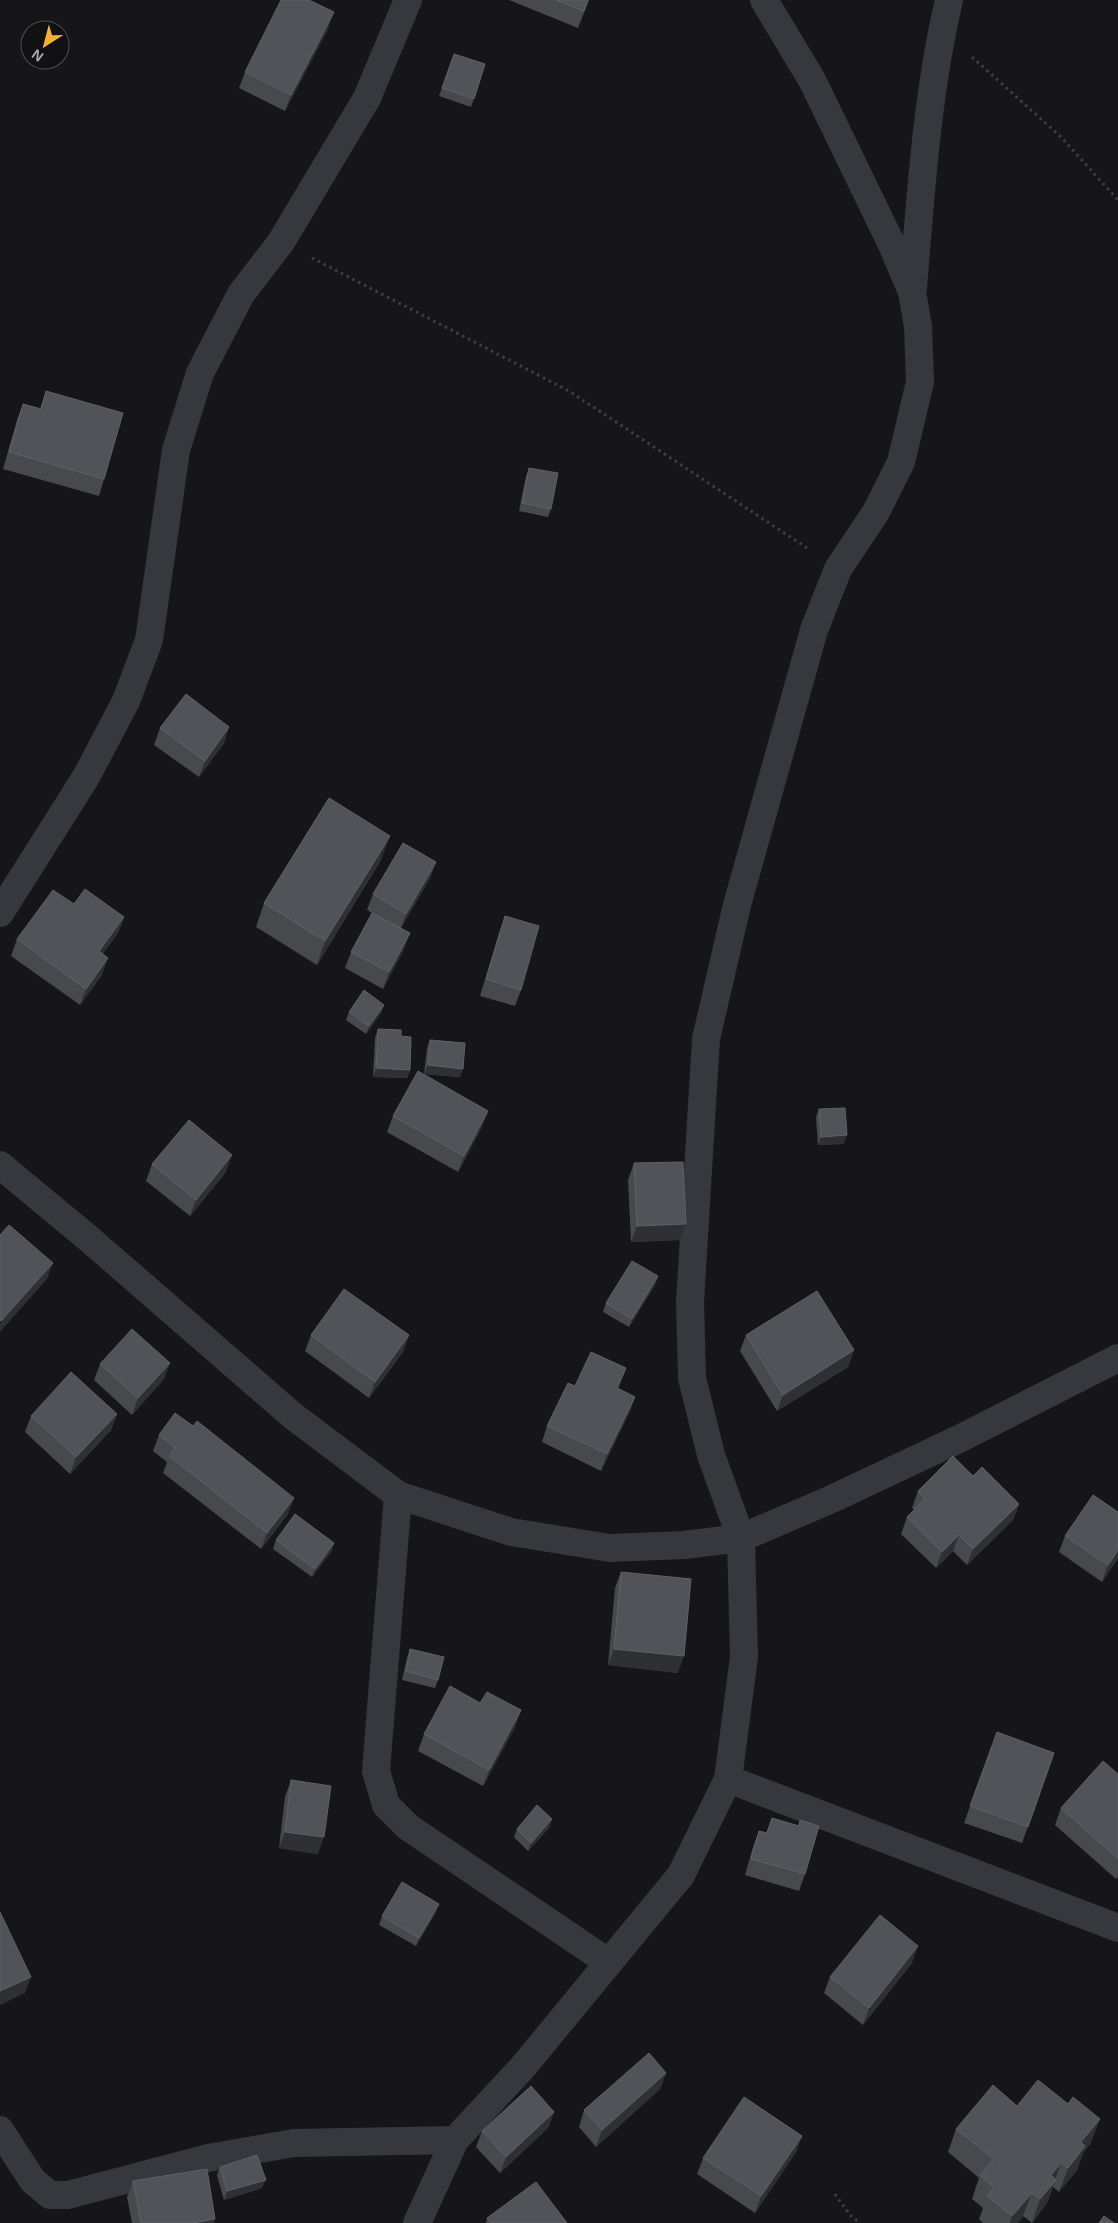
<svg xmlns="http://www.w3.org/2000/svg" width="1118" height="2223" font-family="Arial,sans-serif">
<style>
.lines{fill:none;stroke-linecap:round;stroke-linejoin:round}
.path{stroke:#3d3f44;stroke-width:3;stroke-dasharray:2.5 4;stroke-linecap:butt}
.minor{stroke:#37383d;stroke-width:28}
.wall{fill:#47494d}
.shaded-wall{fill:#2f3033}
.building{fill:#525359;stroke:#5f6168}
</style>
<rect width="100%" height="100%" fill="#161618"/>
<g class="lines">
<!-- path -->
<path class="path" d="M 972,57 L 1061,137 L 1118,200
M 312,258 L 569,391 L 810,550
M 835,2194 L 850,2215 L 860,2223"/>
<!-- minor -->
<path class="minor" d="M 913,288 C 921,191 927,94 949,0
M 0,913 L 86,777 L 126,701 L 149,640 L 176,450 L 200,373 L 241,294 L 281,242 L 367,98 L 408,0
M 0,1165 L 88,1238 L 293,1416 L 398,1495 L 511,1532 L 610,1548 L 684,1545 L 741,1538 L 834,1498 L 959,1439 L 1118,1358
M 398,1495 L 376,1771 L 386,1805 L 408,1827 L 608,1962
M 728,1779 L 1118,1928
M 0,2130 L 33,2181 L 50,2195 L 68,2195 L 208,2158 L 294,2143 L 455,2140
M 417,2223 L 455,2140 L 522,2068 L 681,1875 L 728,1779 L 744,1657 L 741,1538 L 711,1455 L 692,1378 L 690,1302 L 706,1039 L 737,905 L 814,630 L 838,569 L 876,512 L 901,462 L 920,382 L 918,326 L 912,292 L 893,247 L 812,80 L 764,0"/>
</g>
<!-- wall -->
<path class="wall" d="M 509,0 L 589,0 L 578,28 Z
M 328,29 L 285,111 L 239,88 L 245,72 Z
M 454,54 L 485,64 L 471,107 L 439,96 Z
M 46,391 L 104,479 L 99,496 L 3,469 L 17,420 L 23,404 L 40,409 Z
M 529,468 L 551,509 L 548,517 L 519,511 L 526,476 Z
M 229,727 L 224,743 L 199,777 L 154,745 L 160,728 Z
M 381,860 L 317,965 L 256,927 L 264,903 Z
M 436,862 L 430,878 L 401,928 L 404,949 L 383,989 L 345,968 L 351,952 L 372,913 L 367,910 L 373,894 Z
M 74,904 L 124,917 L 118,933 L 102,954 L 102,975 L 80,1005 L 11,956 L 17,939 Z
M 505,916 L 521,990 L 515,1006 L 480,996 L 499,933 Z
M 384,1005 L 381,1013 L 366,1034 L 346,1020 L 349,1012 Z
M 378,1029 L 401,1036 L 410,1070 L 407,1078 L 373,1077 L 375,1038 Z
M 430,1040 L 460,1077 L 424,1074 L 427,1048 Z
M 819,1109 L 847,1135 L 843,1144 L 818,1145 L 816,1117 Z
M 393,1116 L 482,1127 L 458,1172 L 387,1132 Z
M 634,1163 L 680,1240 L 631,1242 L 628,1180 Z
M 152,1164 L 226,1172 L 190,1216 L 146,1181 Z
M 658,1276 L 655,1285 L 629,1327 L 603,1312 L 606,1303 Z
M 311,1335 L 409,1335 L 403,1352 L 369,1398 L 305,1351 Z
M 746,1335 L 854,1350 L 848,1367 L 777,1411 L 740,1351 Z
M 100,1364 L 164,1379 L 132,1415 L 94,1380 Z
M 620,1385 L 618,1388 L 635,1397 L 629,1413 L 601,1471 L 542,1442 L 547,1426 L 575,1386 Z
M 117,1414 L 111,1430 L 70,1474 L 25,1432 L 31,1416 Z
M 159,1435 L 288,1514 L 261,1549 L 163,1473 L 167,1462 L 153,1451 Z
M 973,1476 L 1019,1504 L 1013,1520 L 967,1565 L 953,1551 L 936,1568 L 901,1534 L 907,1517 L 914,1510 L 912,1508 L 918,1491 Z
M 1065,1536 L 1118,1558 L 1102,1582 L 1059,1552 Z
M 276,1540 L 334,1543 L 331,1552 L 312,1577 L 273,1549 Z
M 621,1572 L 678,1673 L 608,1665 L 615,1588 Z
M 410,1649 L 438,1680 L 435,1688 L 402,1680 L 407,1658 Z
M 480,1703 L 521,1710 L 515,1727 L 483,1786 L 418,1751 L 424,1734 Z
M 997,1732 L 1054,1753 L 1022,1843 L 964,1823 Z
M 1118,1774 L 1118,1877 L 1116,1879 L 1055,1825 L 1061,1808 Z
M 291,1780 L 318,1854 L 279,1848 L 285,1797 Z
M 772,1818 L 798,1826 L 800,1820 L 805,1874 L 799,1891 L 745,1875 L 753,1847 L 759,1831 L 766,1833 Z
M 549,1828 L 528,1851 L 514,1837 L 517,1829 Z
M 436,1912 L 416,1946 L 379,1925 L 382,1916 Z
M 912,1963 L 863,2025 L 824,1993 L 830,1977 Z
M 666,2073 L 660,2089 L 596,2147 L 579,2127 L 584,2110 Z
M 554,2112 L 548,2128 L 500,2173 L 476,2147 L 482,2131 Z
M 956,2129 L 1091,2143 L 1083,2153 L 1077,2170 L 1059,2192 L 1053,2187 L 1047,2203 L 1032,2223 L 1023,2216 L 1018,2223 L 983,2223 L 979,2219 L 983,2208 L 972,2199 L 979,2178 L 948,2152 Z
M 802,2136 L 796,2152 L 755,2213 L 697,2174 L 703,2158 Z
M 220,2167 L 262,2188 L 224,2200 L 217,2175 Z
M 133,2181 L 214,2223 L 132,2223 L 127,2197 Z
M 487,2218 L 567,2223 L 486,2223 Z"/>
<!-- shaded-wall -->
<path class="shaded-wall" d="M 334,12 L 328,29 L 285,111 L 291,95 Z
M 229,727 L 224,743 L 199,777 L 205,761 Z
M 390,836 L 381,860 L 317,965 L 325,941 Z
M 436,862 L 430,878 L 400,930 L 406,914 Z
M 124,917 L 118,933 L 93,968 L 99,951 Z
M 410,933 L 404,949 L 383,989 L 389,972 Z
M 108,958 L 102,975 L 80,1005 L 86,989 Z
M 384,1005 L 381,1013 L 366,1034 L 369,1026 Z
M 428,1065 L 463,1069 L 460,1077 L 424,1074 Z
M 376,1068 L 410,1070 L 407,1078 L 373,1077 Z
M 488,1111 L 482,1127 L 458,1172 L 464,1156 Z
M 847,1135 L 843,1144 L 818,1145 L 821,1137 Z
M 232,1155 L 226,1172 L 190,1216 L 196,1200 Z
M 686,1224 L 680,1240 L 631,1242 L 637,1226 Z
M 53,1263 L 47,1279 L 0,1332 L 0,1325 L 1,1321 Z
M 658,1276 L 655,1285 L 629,1327 L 632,1319 Z
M 409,1335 L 403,1352 L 369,1398 L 375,1382 Z
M 854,1350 L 848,1367 L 777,1411 L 783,1395 Z
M 170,1363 L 164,1379 L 132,1415 L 138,1398 Z
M 626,1368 L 620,1385 L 611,1404 L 617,1388 Z
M 635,1397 L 629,1413 L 601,1471 L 607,1454 Z
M 117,1414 L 111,1430 L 70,1474 L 76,1457 Z
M 294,1498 L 288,1514 L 261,1549 L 267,1533 Z
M 1019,1504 L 1013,1520 L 967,1565 L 973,1549 Z
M 959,1535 L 953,1551 L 936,1568 L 942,1552 Z
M 334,1543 L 331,1552 L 312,1577 L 315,1569 Z
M 1118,1550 L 1118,1558 L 1102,1582 L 1108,1565 Z
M 614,1649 L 684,1656 L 678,1673 L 608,1665 Z
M 521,1710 L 515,1727 L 483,1786 L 489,1770 Z
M 552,1819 L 549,1828 L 528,1851 L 531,1843 Z
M 285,1832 L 324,1837 L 318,1854 L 279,1848 Z
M 439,1904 L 436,1912 L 416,1946 L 419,1938 Z
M 918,1946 L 912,1963 L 863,2025 L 869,2008 Z
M 31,1977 L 25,1993 L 0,2005 L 0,1991 Z
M 666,2073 L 660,2089 L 596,2147 L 602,2130 Z
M 554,2112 L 548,2128 L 500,2173 L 506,2157 Z
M 1100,2119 L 1091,2143 L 1083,2153 L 1077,2170 L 1059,2192 L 1068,2168 L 1081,2142 Z
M 802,2136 L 796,2152 L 755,2213 L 761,2196 Z
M 1061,2163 L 1047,2203 L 1032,2223 L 1040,2199 L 1051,2175 Z
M 266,2180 L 262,2188 L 224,2200 L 227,2191 Z
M 1032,2193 L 1023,2216 L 1018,2223 L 1010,2223 L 1012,2216 Z
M 215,2219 L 214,2223 L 194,2223 Z"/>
<!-- building -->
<path class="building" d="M 281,0 L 309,0 L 334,12 L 291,95 L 245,72 Z
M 556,0 L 588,0 L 584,11 Z
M 454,54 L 485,64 L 474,99 L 442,88 Z
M 46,391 L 123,413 L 104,479 L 9,452 L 23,404 L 41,409 Z
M 529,468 L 558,473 L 551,509 L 522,503 Z
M 186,694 L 229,727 L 205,761 L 160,728 Z
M 329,798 L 390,836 L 325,941 L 264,903 Z
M 403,843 L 436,862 L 406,914 L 373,894 Z
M 85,889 L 124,917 L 99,951 L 108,958 L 86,989 L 17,939 L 53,890 L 74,904 Z
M 372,913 L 410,933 L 389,972 L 351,952 Z
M 505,916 L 539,926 L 521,990 L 486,979 Z
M 364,990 L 384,1005 L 369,1026 L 349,1012 Z
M 378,1029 L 401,1030 L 401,1036 L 411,1037 L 410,1070 L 376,1068 Z
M 430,1040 L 465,1043 L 463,1069 L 428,1065 Z
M 418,1071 L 488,1111 L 464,1156 L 393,1116 Z
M 845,1108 L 847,1135 L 821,1137 L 819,1109 Z
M 189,1120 L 232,1155 L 196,1200 L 152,1164 Z
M 683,1162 L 686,1224 L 637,1226 L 634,1163 Z
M 9,1225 L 53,1263 L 1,1321 L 0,1320 L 0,1235 Z
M 632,1261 L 658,1276 L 632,1319 L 606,1303 Z
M 344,1289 L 409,1335 L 375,1382 L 311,1335 Z
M 817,1291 L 854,1350 L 783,1395 L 746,1335 Z
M 132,1329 L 170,1363 L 138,1398 L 100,1364 Z
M 591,1352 L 626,1368 L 617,1388 L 635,1397 L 607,1454 L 547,1426 L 568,1383 L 575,1386 Z
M 71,1372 L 117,1414 L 76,1457 L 31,1416 Z
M 175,1413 L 193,1426 L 197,1421 L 294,1498 L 267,1533 L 169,1456 L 175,1448 L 159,1435 Z
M 953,1456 L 973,1476 L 982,1467 L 1019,1504 L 973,1549 L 959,1535 L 942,1552 L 907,1517 L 925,1499 L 918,1491 Z
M 1093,1495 L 1118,1512 L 1118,1550 L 1108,1565 L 1065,1536 Z
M 295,1514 L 334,1543 L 315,1569 L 276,1540 Z
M 621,1572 L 691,1579 L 684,1656 L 614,1649 Z
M 410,1649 L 444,1657 L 438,1680 L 406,1671 Z
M 450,1686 L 480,1703 L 487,1692 L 521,1710 L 489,1770 L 424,1734 Z
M 997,1732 L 1054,1753 L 1028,1827 L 970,1806 Z
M 1103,1761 L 1118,1774 L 1118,1859 L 1061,1808 Z
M 291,1780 L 331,1786 L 324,1837 L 285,1832 Z
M 537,1805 L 552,1819 L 531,1843 L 517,1829 Z
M 772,1818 L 799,1826 L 800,1820 L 819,1826 L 805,1874 L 751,1859 L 759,1831 L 767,1833 Z
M 402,1882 L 439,1904 L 419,1938 L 382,1916 Z
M 0,1912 L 31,1977 L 0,1991 Z
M 880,1915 L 918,1946 L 869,2008 L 830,1977 Z
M 649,2053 L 666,2073 L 602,2130 L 584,2110 Z
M 1038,2080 L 1068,2104 L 1073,2097 L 1100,2119 L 1081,2142 L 1085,2146 L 1068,2168 L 1061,2163 L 1051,2175 L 1056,2180 L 1040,2199 L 1032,2193 L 1012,2216 L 987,2196 L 994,2187 L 980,2175 L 994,2159 L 956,2129 L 993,2085 L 1017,2106 Z
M 531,2086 L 554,2112 L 506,2157 L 482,2131 Z
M 744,2097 L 802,2136 L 761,2196 L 703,2158 Z
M 257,2155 L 266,2180 L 227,2191 L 220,2167 Z
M 207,2169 L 215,2219 L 194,2223 L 141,2223 L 133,2181 Z
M 536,2182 L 567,2223 L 491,2223 L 487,2218 Z
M 1104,2216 L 1114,2223 L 1099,2223 Z"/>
<!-- north arrow -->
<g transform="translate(45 45) rotate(216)"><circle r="24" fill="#111113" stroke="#4d4f55"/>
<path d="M0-4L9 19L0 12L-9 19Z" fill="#f2b134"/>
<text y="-8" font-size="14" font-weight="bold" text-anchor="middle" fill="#a8adb8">N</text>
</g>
</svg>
